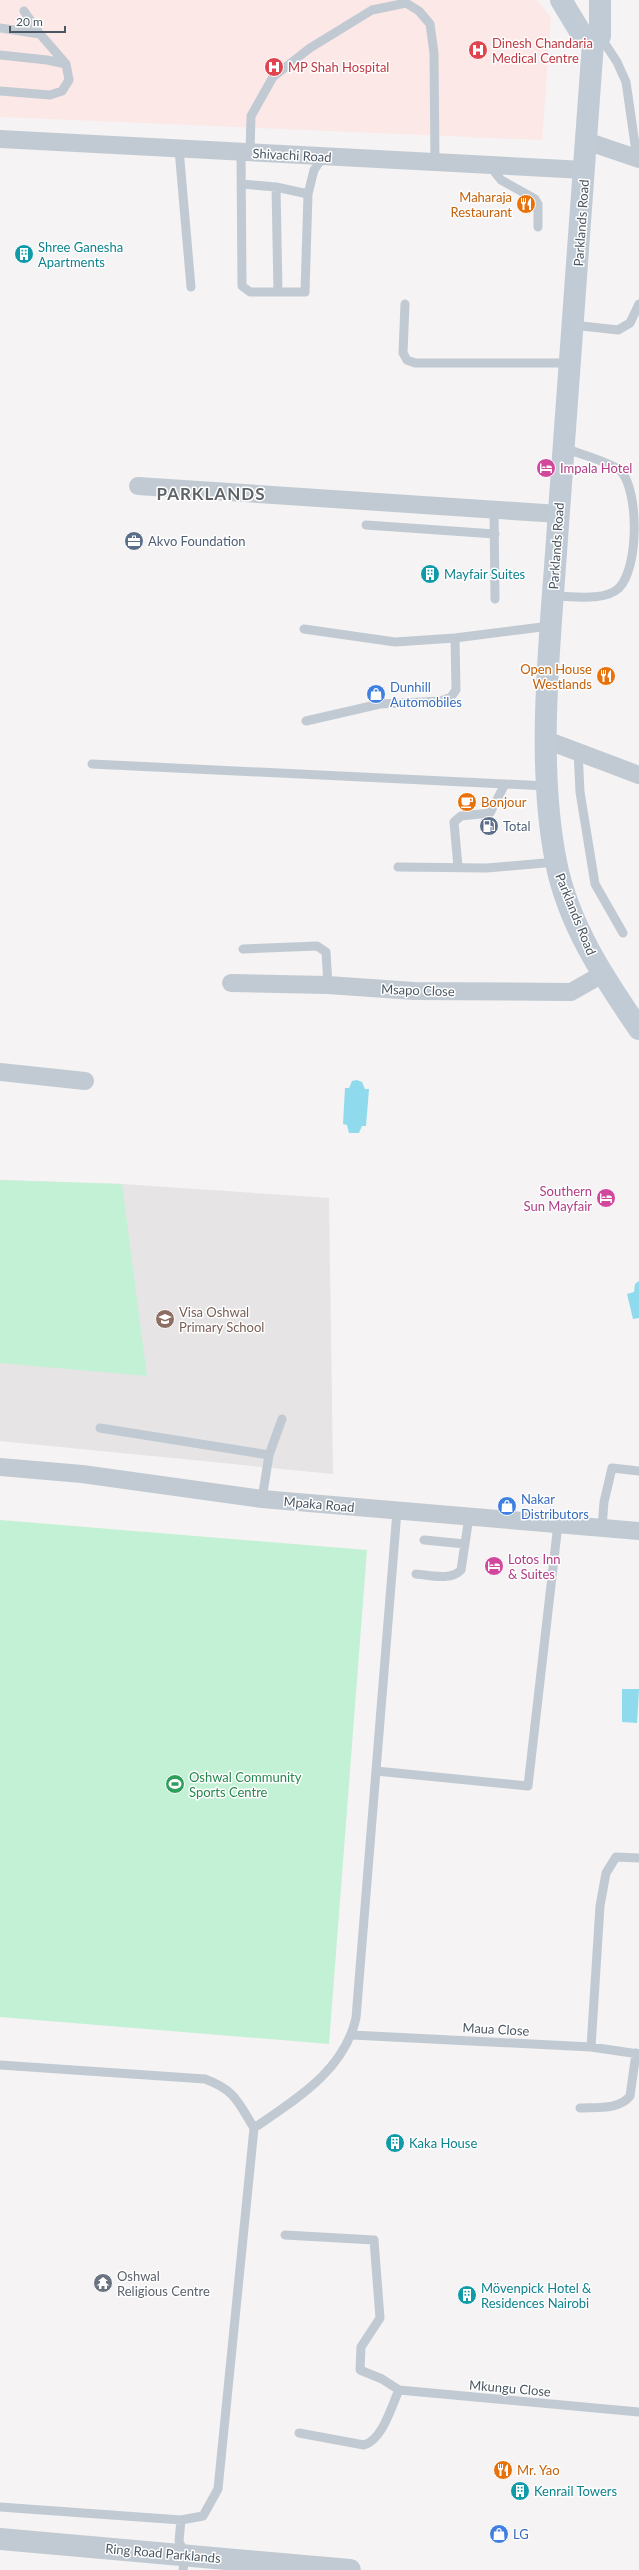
<svg xmlns="http://www.w3.org/2000/svg" width="639" height="2570" font-family="Lato,sans-serif">
<style>
.education{fill:#e6e4e5}
.medical{fill:#fce8e6}
.green{fill:#c3f1d5}
.water{fill:#90daee}
.lines{fill:none;stroke-linecap:round;stroke-linejoin:round}
.service{stroke:#c1cad2;stroke-width:9}
.minor{stroke:#c1cad2;stroke-width:18}
.tertiary{stroke:#c1cad2;stroke-width:22}
.secondary{stroke:#c1cbd6;stroke-width:22}
.labels{text-anchor:middle;dominant-baseline:central;stroke-width:3;stroke-linejoin:round;paint-order:stroke}
.health-label{font-size:13px;fill:#be3a42;stroke:#fff;text-anchor:start}
.street-label{font-size:13px;fill:#4a5661;stroke:#fff}
.food-label{font-size:13px;fill:#c56008;stroke:#fff;text-anchor:end}
.culture-label{font-size:13px;fill:#0d838f;stroke:#fff;text-anchor:start}
.hotel-label{font-size:13px;fill:#b23c85;stroke:#fff;text-anchor:start}
.service-label{font-size:13px;fill:#4e5e75;stroke:#fff;text-anchor:start}
.shop-label{font-size:13px;fill:#366cbe;stroke:#fff;text-anchor:start}
.education-label{font-size:13px;fill:#785e54;stroke:#fff;text-anchor:start}
.leisure-label{font-size:13px;fill:#27864d;stroke:#fff;text-anchor:start}
.worship-label{font-size:13px;fill:#5b616d;stroke:#fff;text-anchor:start}
.district-label{font-size:17px;font-weight:bold;letter-spacing:1px;fill:#5f6368;stroke:#fff}
</style>
<rect width="100%" height="100%" fill="#f5f3f3"/>
<!-- education -->
<path class="education" d="M 0,1180 L 122,1184 L 329,1198 L 333,1474 L 0,1441 Z"/>
<!-- medical -->
<path class="medical" d="M 0,0 L 537,0 L 551,18 L 542,140 L 0,117 Z"/>
<!-- green -->
<path class="green" d="M 0,1180 L 122,1184 L 147,1376 L 0,1363 Z
M 0,1520 L 367,1550 L 329,2044 L 0,2017 Z"/>
<!-- water -->
<path class="water" d="M 357,1080 L 362,1082 L 365,1089 L 369,1089 L 366,1126 L 362,1126 L 359,1133 L 349,1133 L 347,1125 L 343,1124 L 345,1088 L 349,1088 L 352,1081 Z
M 639,1281 L 639,1318 L 633,1319 L 627,1294 L 634,1292 L 635,1284 Z
M 622,1689 L 639,1689 L 637,1723 L 622,1722 Z"/>
<g class="lines">
<!-- service -->
<path class="service" d="M 24,11 L 40,34 L 66,64
M 0,28 L 40,34
M 600,36 L 617,62 L 626,82 L 637,158
M 0,55 L 47,60 L 66,64 L 69,80 L 62,91 L 50,95 L 0,91
M 179,149 L 191,287
M 241,152 L 242,286 L 250,292 L 305,292 L 308,194 L 314,170 L 323,157
M 250,153 L 251,116 L 273,77 L 310,48 L 372,10 L 406,3 L 419,11 L 430,24 L 434,53 L 435,163
M 489,165 L 501,180 L 535,199 L 538,204 L 538,227
M 241,184 L 276,187 L 308,194
M 276,187 L 278,292
M 405,304 L 403,353 L 407,360 L 415,363 L 570,363
M 573,325 L 618,330 L 630,323 L 639,304
M 494,510 L 495,599
M 366,525 L 495,534
M 553,596 C 571,596 604,602 619,588 C 639,567 639,492 621,471 C 608,461 579,454 564,448
M 304,629 L 395,642 L 455,638 L 550,626
M 306,721 L 380,704 L 441,701 L 451,697 L 456,690 L 455,638
M 578,751 L 580,792 L 595,884 L 623,933
M 92,764 L 547,786
M 398,867 L 487,868 L 556,862
M 458,867 L 454,822 L 461,816 L 490,813 L 505,784
M 243,949 L 317,946 L 326,952 L 328,985
M 100,1428 L 269,1455
M 262,1499 L 269,1455 L 282,1419
M 602,1528 L 604,1502 L 612,1468 L 639,1471
M 424,1540 L 465,1544
M 416,1574 C 429,1575 451,1581 461,1570 L 469,1517
M 376,1771 L 528,1786 L 558,1524
M 352,2035 L 591,2047 L 639,2054
M 591,2047 L 600,1906 L 606,1873 L 616,1857 L 639,1858
M 0,2065 L 205,2079 C 235,2090 238,2102 254,2128 L 218,2489 L 203,2516 L 181,2520 L 0,2507
M 580,2108 C 597,2107 619,2110 630,2096 L 636,2053
M 254,2128 C 296,2099 344,2071 356,2018 L 397,1511
M 285,2235 L 374,2240 L 380,2318 L 361,2347 L 360,2370 L 382,2379 L 399,2390 L 639,2412
M 299,2433 L 364,2445 C 383,2439 391,2407 399,2390
M 181,2520 L 179,2541 L 185,2555 L 183,2570"/>
<!-- minor -->
<path class="minor" d="M 0,139 L 585,170
M 586,141 L 639,159
M 138,486 L 559,514
M 546,740 L 639,775
M 231,983 L 328,985 L 414,991 L 571,992 L 601,975
M 0,1072 L 85,1081
M 0,1467 L 82,1474 L 262,1499 L 639,1531"/>
<!-- tertiary -->
<path class="tertiary" d="M 0,2539 L 350,2570"/>
<!-- secondary -->
<path class="secondary" d="M 561,0 L 584,38 L 593,43
M 600,0 L 600,36 L 593,43 C 582,209 568,374 557,539 C 550,642 536,761 556,862 C 568,924 604,978 639,1029"/>
</g>
<!-- icons -->
<defs>
<g id="hospital-disc" transform="scale(1)"><circle r="9.5" fill="#e0444e" stroke="#fff"/><path d="M-5-5h3v3.5h4V-5h3V5h-3V1.5h-4V5h-3Z" fill="#fff"/></g>
<g id="restaurant-disc" transform="scale(1)"><circle r="9.5" fill="#e8710a" stroke="#fff"/><path d="M-5-6h1v4h1v-4h1v4h1v-4h1v5L-1.5 .5V6h-2V.5L-5-1ZM5-6V6H3V1.5H1.5Q1.5-4 5-6Z" fill="#fff"/></g>
<g id="building-disc" transform="scale(1)"><circle r="9.5" fill="#0f9aa8" stroke="#fff"/><path d="M-4-6H4V6H1V3H-1V6H-4ZM-2.5-4.3h1.7v1.8h-1.7ZM.8-4.3h1.7v1.8H.8ZM-2.5-1h1.7V.8h-1.7ZM.8-1h1.7V.8H.8Z" fill="#fff"/></g>
<g id="hotel-disc" transform="scale(1)"><circle r="9.5" fill="#d1479c" stroke="#fff"/><path d="M-6-4.5h1.5V1H6V5H4.5V3h-9V5H-6ZM-4 0a1.8 1.8 0 1 1 3.6 0ZM.5 0V-2.5h3Q6-2.5 6 0Z" fill="#fff"/></g>
<g id="office-disc" transform="scale(1)"><circle r="9.5" fill="#5c6f8a" stroke="#fff"/><path d="M-6-3h4V-5.5h4V-3h4V5H-6ZM-1-4.5V-3h2v-1.5ZM-6 0V1H6V0Z" fill="#fff"/></g>
<g id="shop-disc" transform="scale(1)"><circle r="9.5" fill="#3f7fe0" stroke="#fff"/><path d="M-5-2.5h2.3a2.7 3.5 0 0 1 5.4 0H5L5.5 6h-11ZM-1.5-2.5h3a1.5 2.3 0 0 0-3 0Z" fill="#fff"/></g>
<g id="cafe-disc" transform="scale(1)"><circle r="9.5" fill="#e8710a" stroke="#fff"/><path d="M-5.5-4.5H6V0H3Q3 3.5 0 3.5H-2.5Q-5.5 3.5-5.5 0ZM3-3.2v2h1.7v-2ZM-6 4.5H4V6H-6Z" fill="#fff"/></g>
<g id="fuel-disc" transform="scale(1)"><circle r="9.5" fill="#5c6f8a" stroke="#fff"/><path d="M-5.5-6h7V0h2V4h1.3V-2.5L3-4.5l.8-.8L6-3V5H2.5V1h-1V6h-7ZM-4.2-4.7v3.2H.2V-4.7Z" fill="#fff"/></g>
<g id="school-disc" transform="scale(1)"><circle r="9.5" fill="#8d6e63" stroke="#fff"/><path d="M0-5L7-2L0 1L-7-2ZM-4 1L0 2.5L4 1V4Q0 6-4 4Z" fill="#fff"/></g>
<g id="stadium-disc" transform="scale(1)"><circle r="9.5" fill="#2e9e5b" stroke="#fff"/><path d="M0-5a6.5 5 0 1 0 0 10a6.5 5 0 1 0 0-10ZM-3.5-1.8h7v3.6h-7Z" fill="#fff"/></g>
<g id="temple-disc" transform="scale(1)"><circle r="9.5" fill="#6b7280" stroke="#fff"/><path d="M0-6L5-2H3V0L6.5 2.5H4V6H1.5V3h-3V6H-4V2.5H-6.5L-3 0V-2H-5Z" fill="#fff"/></g>
</defs>
<g fill-rule="evenodd">
<use href="#hospital-disc" x="478" y="50"/>
<use href="#hospital-disc" x="274" y="67"/>
<use href="#restaurant-disc" x="526" y="204"/>
<use href="#building-disc" x="24" y="254"/>
<use href="#hotel-disc" x="546" y="468"/>
<use href="#office-disc" x="134" y="541"/>
<use href="#building-disc" x="430" y="574"/>
<use href="#restaurant-disc" x="606" y="676"/>
<use href="#shop-disc" x="376" y="694"/>
<use href="#cafe-disc" x="467" y="802"/>
<use href="#fuel-disc" x="489" y="826"/>
<use href="#hotel-disc" x="606" y="1198"/>
<use href="#school-disc" x="165" y="1319"/>
<use href="#shop-disc" x="507" y="1506"/>
<use href="#hotel-disc" x="494" y="1566"/>
<use href="#stadium-disc" x="175" y="1784"/>
<use href="#building-disc" x="395" y="2143"/>
<use href="#temple-disc" x="103" y="2283"/>
<use href="#building-disc" x="467" y="2295"/>
<use href="#restaurant-disc" x="503" y="2470"/>
<use href="#building-disc" x="520" y="2491"/>
<use href="#shop-disc" x="499" y="2534"/>
</g>
<g class="labels">
<!-- health labels -->
<g class="health-label">
<text x="492" y="43">Dinesh Chandaria<tspan x="492" dy="15">Medical Centre</tspan></text>
<text x="288" y="67">MP Shah Hospital</text>
</g>
<!-- street labels -->
<g class="street-label">
<text transform="translate(292 155) rotate(3)">Shivachi Road</text>
<text transform="translate(581 223) rotate(-86)">Parklands Road</text>
<text transform="translate(556 546) rotate(-86)">Parklands Road</text>
<text transform="translate(576 914) rotate(68)">Parklands Road</text>
<text transform="translate(418 990) rotate(2)">Msapo Close</text>
<text transform="translate(319 1504) rotate(5)">Mpaka Road</text>
<text transform="translate(496 2029) rotate(3)">Maua Close</text>
<text transform="translate(510 2388) rotate(5)">Mkungu Close</text>
<text transform="translate(163 2553) rotate(5)">Ring Road Parklands</text>
</g>
<!-- food labels -->
<g class="food-label">
<text x="512" y="197">Maharaja<tspan x="512" dy="15">Restaurant</tspan></text>
<text x="592" y="669">Open House<tspan x="592" dy="15">Westlands</tspan></text>
<text x="481" y="802" text-anchor="start">Bonjour</text>
<text x="517" y="2470" text-anchor="start">Mr. Yao</text>
</g>
<!-- culture labels -->
<g class="culture-label">
<text x="38" y="247">Shree Ganesha<tspan x="38" dy="15">Apartments</tspan></text>
<text x="444" y="574">Mayfair Suites</text>
<text x="409" y="2143">Kaka House</text>
<text x="481" y="2288">Mövenpick Hotel &amp;<tspan x="481" dy="15">Residences Nairobi</tspan></text>
<text x="534" y="2491">Kenrail Towers</text>
</g>
<!-- hotel labels -->
<g class="hotel-label">
<text x="560" y="468">Impala Hotel</text>
<text x="592" y="1191" text-anchor="end">Southern<tspan x="592" dy="15">Sun Mayfair</tspan></text>
<text x="508" y="1559">Lotos Inn<tspan x="508" dy="15">&amp; Suites</tspan></text>
</g>
<!-- service labels -->
<g class="service-label">
<text x="148" y="541">Akvo Foundation</text>
<text x="503" y="826">Total</text>
</g>
<!-- shop labels -->
<g class="shop-label">
<text x="390" y="687">Dunhill<tspan x="390" dy="15">Automobiles</tspan></text>
<text x="521" y="1499">Nakar<tspan x="521" dy="15">Distributors</tspan></text>
<text x="513" y="2534">LG</text>
</g>
<!-- education labels -->
<g class="education-label">
<text x="179" y="1312">Visa Oshwal<tspan x="179" dy="15">Primary School</tspan></text>
</g>
<!-- leisure labels -->
<g class="leisure-label">
<text x="189" y="1777">Oshwal Community<tspan x="189" dy="15">Sports Centre</tspan></text>
</g>
<!-- worship labels -->
<g class="worship-label">
<text x="117" y="2276">Oshwal<tspan x="117" dy="15">Religious Centre</tspan></text>
</g>
<!-- district labels -->
<g class="district-label">
<text x="211" y="493">PARKLANDS</text>
</g>
</g>
<!-- scale -->
<path d="M10 26v6h55v-6" fill="none" stroke="#4a5661" stroke-width="2"/>
<text x="16" y="26" font-size="12" fill="#4a5661" stroke="#ffffff" stroke-width="3" paint-order="stroke">20 m</text>
</svg>
